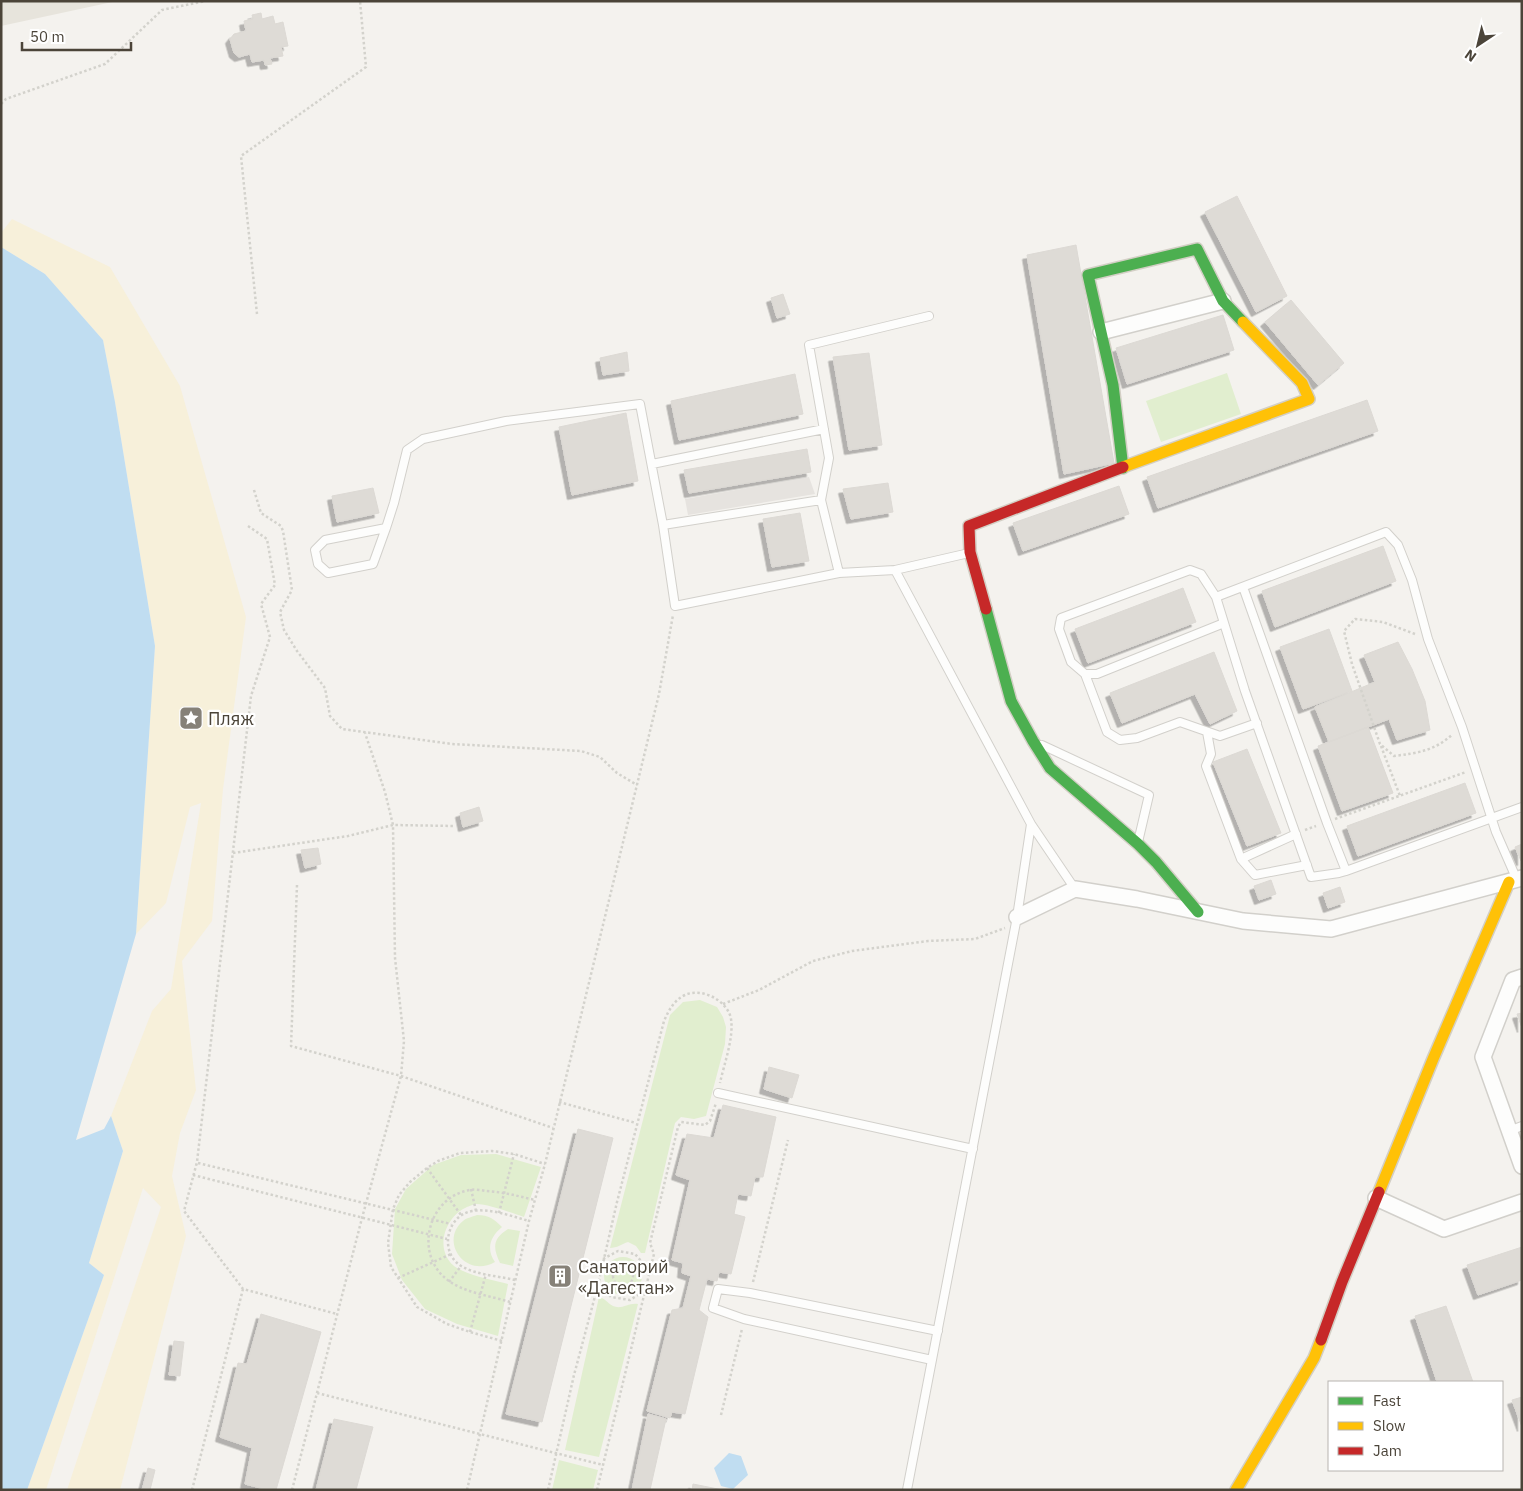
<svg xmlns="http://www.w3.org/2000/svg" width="1523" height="1491" font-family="'IBM Plex Sans',sans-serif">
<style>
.residential{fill:#e7e4dc}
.green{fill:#e1eecf}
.sand{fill:#f7f0da}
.parking{fill:#e6e3df}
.water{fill:#c0ddf1}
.building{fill:#dedbd6;stroke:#dcd9d4;filter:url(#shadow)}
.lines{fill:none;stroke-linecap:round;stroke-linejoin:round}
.lane-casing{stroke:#d2d0cb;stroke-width:10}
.street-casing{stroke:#d2d0cb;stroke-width:18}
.fast-casing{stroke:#d3cfc5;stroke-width:14}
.slow-casing{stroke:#d3cfc5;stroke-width:14}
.jam-casing{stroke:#d3cfc5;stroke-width:14}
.path{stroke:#d3d2cc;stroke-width:2.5;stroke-dasharray:2.5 2.5;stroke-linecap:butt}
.lane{stroke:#fdfdfc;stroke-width:8}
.street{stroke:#fdfdfc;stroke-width:15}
.fast{stroke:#4caf50;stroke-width:11}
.slow{stroke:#ffc107;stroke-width:11}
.jam{stroke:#c62828;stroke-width:11}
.labels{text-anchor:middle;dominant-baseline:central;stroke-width:4.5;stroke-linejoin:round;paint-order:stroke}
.poi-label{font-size:18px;fill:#4b4439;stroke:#fff;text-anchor:start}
</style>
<defs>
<filter id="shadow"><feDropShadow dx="-4.5" dy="4.5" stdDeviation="0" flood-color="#0004"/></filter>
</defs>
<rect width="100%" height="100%" fill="#f4f2ee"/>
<!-- residential -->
<path class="residential" d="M 1,1 L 117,1 L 1,26 Z"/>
<!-- green -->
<path class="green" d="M 1227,373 L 1241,414 L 1161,442 L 1146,401 Z
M 700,1000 L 717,1007 L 723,1017 L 726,1027 L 725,1044 L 706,1116 L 694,1119 L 681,1117 L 675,1123 L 645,1253 L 641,1253 L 636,1246 L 628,1242 C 622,1244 617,1248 610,1248 L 670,1015 L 683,1002 Z
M 496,1154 L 541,1167 L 524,1217 C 512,1213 486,1203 475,1204 C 474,1204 468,1207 467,1207 C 448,1215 435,1243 450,1262 C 459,1274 493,1280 508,1284 L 498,1336 L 457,1324 L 425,1309 L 402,1280 L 392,1254 L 395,1209 L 406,1189 L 433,1165 L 461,1155 Z
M 477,1215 C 489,1215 494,1219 502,1227 C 490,1237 486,1249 495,1262 C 465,1279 439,1241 463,1221 C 466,1218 472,1217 477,1215 Z
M 508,1229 L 520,1231 L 513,1266 L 500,1263 C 493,1248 492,1239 508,1229 Z
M604 1276a19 19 0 1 1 38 0a19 19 0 1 1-38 0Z
M 599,1297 C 605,1298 607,1303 613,1306 C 622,1310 629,1302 638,1304 L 599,1457 L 565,1450 Z
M 559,1460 L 598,1470 L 593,1490 L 552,1490 Z"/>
<!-- sand -->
<path class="sand" d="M 12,219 L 110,267 L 180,386 L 246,617 L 223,789 L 212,921 L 182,961 L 196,1090 L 180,1133 L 172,1176 L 186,1236 L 120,1490 L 67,1490 L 161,1207 L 143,1188 L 46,1490 L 27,1490 L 104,1275 L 89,1263 L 123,1151 L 111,1116 L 152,1011 L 171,989 L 201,803 L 190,807 L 166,903 L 136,934 L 155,646 L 115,402 L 103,340 L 45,274 L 1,247 L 1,233 Z"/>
<!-- parking -->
<path class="parking" d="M 809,477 L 815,494 L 688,515 L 685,499 Z"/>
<!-- water -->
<path class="water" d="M 1,247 L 45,274 L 103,340 L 115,402 L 155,646 L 136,934 L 76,1140 L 104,1129 L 111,1116 L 123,1151 L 89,1263 L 104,1275 L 27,1490 L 1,1490 Z
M 729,1453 L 741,1456 L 748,1475 L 733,1489 L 721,1486 L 714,1468 Z"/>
<!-- building -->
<path class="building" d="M 261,13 L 262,19 L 273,16 L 275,24 L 283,22 L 288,46 L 281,47 L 283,56 L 270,58 L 272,64 L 265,65 L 264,60 L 252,62 L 250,54 L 239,57 L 234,53 L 230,39 L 234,34 L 246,31 L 244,21 L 253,19 L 252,15 Z
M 1237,196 L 1287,296 L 1256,312 L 1205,212 Z
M 1076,245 L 1114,463 L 1064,474 L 1027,255 Z
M 783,294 L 790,314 L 777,318 L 771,298 Z
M 1291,300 L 1344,363 L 1318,385 L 1265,322 Z
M 1223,315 L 1234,350 L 1127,384 L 1116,348 Z
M 627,352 L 629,371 L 603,375 L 600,358 Z
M 869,353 L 882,445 L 849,450 L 833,357 Z
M 795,374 L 803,414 L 679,440 L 671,401 Z
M 1367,400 L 1378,431 L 1158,508 L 1147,477 Z
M 626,413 L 638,481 L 572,495 L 559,427 Z
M 807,449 L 811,472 L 689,493 L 684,470 Z
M 888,483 L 893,512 L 851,519 L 843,489 Z
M 1119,486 L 1129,514 L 1023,551 L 1013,523 Z
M 373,488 L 379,513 L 337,522 L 332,496 Z
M 800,513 L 809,561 L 772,567 L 763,519 Z
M 1383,546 L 1396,581 L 1275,627 L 1262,591 Z
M 1183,588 L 1196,622 L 1088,663 L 1075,629 Z
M 1329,629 L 1352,691 L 1303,709 L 1280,647 Z
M 1398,642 L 1412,669 L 1425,701 L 1430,730 L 1397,740 L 1389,719 L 1329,742 L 1315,707 L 1375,682 L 1364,655 Z
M 1214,652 L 1237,711 L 1210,724 L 1195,694 L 1122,723 L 1110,693 Z
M 1368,727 L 1393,793 L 1342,811 L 1318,746 Z
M 1247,749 L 1281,833 L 1247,846 L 1213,762 Z
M 1465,783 L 1476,813 L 1358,856 L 1347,826 Z
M 479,807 L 483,821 L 463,827 L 460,813 Z
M 1522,844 L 1522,861 L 1521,861 L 1515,847 Z
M 318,848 L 321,864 L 305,868 L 301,850 Z
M 1271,880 L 1276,894 L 1259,900 L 1254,886 Z
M 1340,887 L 1345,902 L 1328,908 L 1323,893 Z
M 1522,1013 L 1522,1028 L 1517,1014 Z
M 769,1067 L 799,1075 L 792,1098 L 764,1089 Z
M 723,1105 L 776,1117 L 763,1177 L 755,1177 L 751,1196 L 738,1194 L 734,1214 L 745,1217 L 731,1274 L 719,1272 L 717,1281 L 707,1279 L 699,1310 L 708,1317 L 685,1414 L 672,1412 L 670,1418 L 647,1411 L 672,1310 L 683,1308 L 691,1276 L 682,1273 L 683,1263 L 672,1260 L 690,1180 L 676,1175 L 687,1134 L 714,1138 Z
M 578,1129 L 613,1138 L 542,1422 L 506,1414 Z
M 1522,1247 L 1522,1280 L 1478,1295 L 1467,1265 Z
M 1446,1306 L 1473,1382 L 1437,1382 L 1415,1316 Z
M 261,1314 L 321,1332 L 276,1490 L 268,1490 L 245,1484 L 252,1448 L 220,1437 L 238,1363 L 247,1364 Z
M 174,1341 L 184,1342 L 180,1376 L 169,1375 Z
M 1522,1397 L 1522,1427 L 1512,1400 Z
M 648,1414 L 666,1419 L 650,1490 L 632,1490 Z
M 334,1419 L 373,1427 L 356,1490 L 316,1490 Z
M 148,1468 L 155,1470 L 150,1490 L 142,1490 Z
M 693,1484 L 723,1490 L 692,1490 Z"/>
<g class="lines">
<!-- lane casing -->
<g class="lane-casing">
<path id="lane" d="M 652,464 L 824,429
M 663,525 L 821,500
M 386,528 L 373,564 L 328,573 L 318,564 L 315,550 L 325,540 L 386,528 L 394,503 L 407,450 L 423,439 L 506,421 L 640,404 L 663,525 L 675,606 L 839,573 L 895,570 L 1031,824 L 1017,917 L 907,1490
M 895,570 L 969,553
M 839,573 L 821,500 L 829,458 L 809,345 L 929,316
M 1243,587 L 1327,823 L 1346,871
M 1216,597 L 1201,574 L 1190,570 L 1061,618 L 1059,629 L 1071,662 L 1085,674 L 1097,674 L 1224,623
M 1085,674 L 1107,732 L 1120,740 L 1137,738 L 1180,722 L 1220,736 L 1257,723
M 1207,732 L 1211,754 L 1206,766 L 1241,859 L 1255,875 L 1307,865
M 1042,745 L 1149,795 L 1138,842
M 1031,824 L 1075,889
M 1241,859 L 1296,834
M 1517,880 L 1496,832 L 1462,727 L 1428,639 L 1412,580 L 1398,545 L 1386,532 L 1216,597 L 1245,691 L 1311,877 L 1339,873 L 1346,871 L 1522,807
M 718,1093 L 973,1149
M 1509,1131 L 1522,1126
M 932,1360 L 744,1319 L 713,1308 L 718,1289 L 750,1293 L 938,1331"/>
</g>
<!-- street casing -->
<g class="street-casing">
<path id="street" d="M 1101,332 L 1223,301
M 1017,917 L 1075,889 L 1137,899 L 1243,921 L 1331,929 L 1522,878
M 1522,977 L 1513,980 L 1483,1057 L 1522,1166
M 1376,1198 L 1444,1229 L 1522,1202"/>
</g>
<!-- fast casing -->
<g class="fast-casing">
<path id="fast" d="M 1123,468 L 1113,385 L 1088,275 L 1197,249 L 1223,301 L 1243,322
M 986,609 L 1011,701 L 1033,741 L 1050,768 L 1138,844 L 1156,862 L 1198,912"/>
</g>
<!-- slow casing -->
<g class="slow-casing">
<path id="slow" d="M 1123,467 L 1309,399 L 1302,383 L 1243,322
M 1379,1192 L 1433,1059 L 1509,882
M 1236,1490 L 1314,1358 L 1321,1340"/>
</g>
<!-- jam casing -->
<g class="jam-casing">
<path id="jam" d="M 986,609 L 970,552 L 969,526 L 1123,467
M 1321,1340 L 1342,1282 L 1379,1192"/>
</g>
<!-- path -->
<path class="path" d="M 1,104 L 6,99 L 105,64 L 162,10 L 205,1
M 257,314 L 241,156 L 366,67 L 360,1
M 254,490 L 261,513 L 281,526 L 283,531 L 292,590 L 280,612 L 284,630 L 297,651 L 325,688 L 330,716 L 342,729 L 452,744 L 581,751 L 600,757 L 617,773 L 637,785
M 248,526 L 267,539 L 275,585 L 261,604 L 270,637 L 251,696 L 197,1162 L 184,1211 L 243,1289 L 337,1314
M 1415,634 L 1383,622 L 1355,619 L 1344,631 L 1352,664 L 1380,744 L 1394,756 C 1418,753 1434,751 1453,734
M 1381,746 L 1400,796
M 1335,819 L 1466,772
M 1305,830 L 1316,826
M 233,853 L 348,836 L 393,825 L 453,826
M 297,885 L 291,1046 L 401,1076 L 553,1128
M 723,1004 L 759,990 L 813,961 L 852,951 L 928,941 L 975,939 L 1005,928
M 559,1102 L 636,1123
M 198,1163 L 451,1224
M 427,1168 L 461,1215
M 193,1175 L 447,1239
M 471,1189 L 476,1211
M 499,1213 L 514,1154
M 603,1259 L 618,1251 L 635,1254 L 649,1270
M613 1276a10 10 0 1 1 20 0a10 10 0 1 1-20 0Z
M 398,1278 L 451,1254
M 515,1280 C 498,1276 478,1275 463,1267 C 439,1255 445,1216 472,1211 C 490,1208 511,1216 529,1221
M 449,1282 L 461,1266
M 753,1282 L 788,1140
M 598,1285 L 611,1297 L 630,1300 L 644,1291
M 510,1302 C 491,1296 466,1293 449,1281 C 413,1256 427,1197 470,1190 C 475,1189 481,1190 486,1191 C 503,1192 518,1196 535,1200
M 470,1332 L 486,1274
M 502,1341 L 470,1332 L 447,1324 L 417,1307 L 391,1267 L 388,1243 L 393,1209 L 399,1195 L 410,1182 L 427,1168 L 438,1161 L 460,1153 L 492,1151 L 514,1154 L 545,1164
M 317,1393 L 603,1465
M 721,1415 L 742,1329
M 192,1490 L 243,1289
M 292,1490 L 362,1218 L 401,1076 L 404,1041 L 395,958 L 393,825 L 385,792 L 365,733
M 467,1490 L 529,1221 L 545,1164 L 659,694 L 673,615
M 548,1490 L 574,1375 L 598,1285 L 617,1202 L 664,1021 C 669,1010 674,1000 685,995 C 702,987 728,1001 731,1019 C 734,1038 724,1064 720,1083
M 597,1490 L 654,1254 L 650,1243 L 678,1127 L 681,1122 L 705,1125 L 710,1121 L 716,1103"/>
<!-- lane -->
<use href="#lane" class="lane"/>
<!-- street -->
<use href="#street" class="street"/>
<!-- fast -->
<use href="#fast" class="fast"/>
<!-- slow -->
<use href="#slow" class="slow"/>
<!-- jam -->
<use href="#jam" class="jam"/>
</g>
<!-- icons -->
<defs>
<g id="sight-square" transform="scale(1.25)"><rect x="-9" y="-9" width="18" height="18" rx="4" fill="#868178" stroke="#fff"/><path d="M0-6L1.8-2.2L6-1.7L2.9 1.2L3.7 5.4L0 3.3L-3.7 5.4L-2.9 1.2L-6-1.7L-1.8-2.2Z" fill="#fff"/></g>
<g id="building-square" transform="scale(1.25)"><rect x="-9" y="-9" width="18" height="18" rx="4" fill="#868178" stroke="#fff"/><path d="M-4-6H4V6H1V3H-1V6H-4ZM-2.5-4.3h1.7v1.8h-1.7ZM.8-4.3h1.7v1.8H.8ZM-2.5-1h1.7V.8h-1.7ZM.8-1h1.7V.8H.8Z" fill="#fff"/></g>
</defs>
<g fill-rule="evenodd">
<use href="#sight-square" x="191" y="718"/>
<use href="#building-square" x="560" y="1276"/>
</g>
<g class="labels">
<!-- poi labels -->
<g class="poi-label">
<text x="208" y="718">Пляж</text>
<text x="578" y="1266">Санаторий<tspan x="578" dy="21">«Дагестан»</tspan></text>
</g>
</g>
<!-- border -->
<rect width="1523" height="1491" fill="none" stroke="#4b4439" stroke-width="5"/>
<!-- legend -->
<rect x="1328" y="1381" width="175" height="90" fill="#ffffff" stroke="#b7b4b0"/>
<rect x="1338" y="1397" width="25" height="8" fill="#4caf50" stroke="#b7b4b0"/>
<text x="1373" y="1406" font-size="15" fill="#4b4439">Fast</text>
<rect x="1338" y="1422" width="25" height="8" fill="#ffc107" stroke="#b7b4b0"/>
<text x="1373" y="1431" font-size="15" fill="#4b4439">Slow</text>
<rect x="1338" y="1447" width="25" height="8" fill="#c62828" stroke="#b7b4b0"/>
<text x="1373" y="1456" font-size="15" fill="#4b4439">Jam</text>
<!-- north arrow -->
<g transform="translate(1478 45) rotate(215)" stroke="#ffffff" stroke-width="4" paint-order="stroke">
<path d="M0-4L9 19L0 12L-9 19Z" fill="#4b4439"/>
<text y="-8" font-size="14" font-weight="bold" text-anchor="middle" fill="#4b4439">N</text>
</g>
<!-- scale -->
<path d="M22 42v8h109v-8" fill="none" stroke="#4b4439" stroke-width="2.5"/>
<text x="30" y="42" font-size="15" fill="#4b4439" stroke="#ffffff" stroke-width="4" paint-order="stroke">50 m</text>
</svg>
